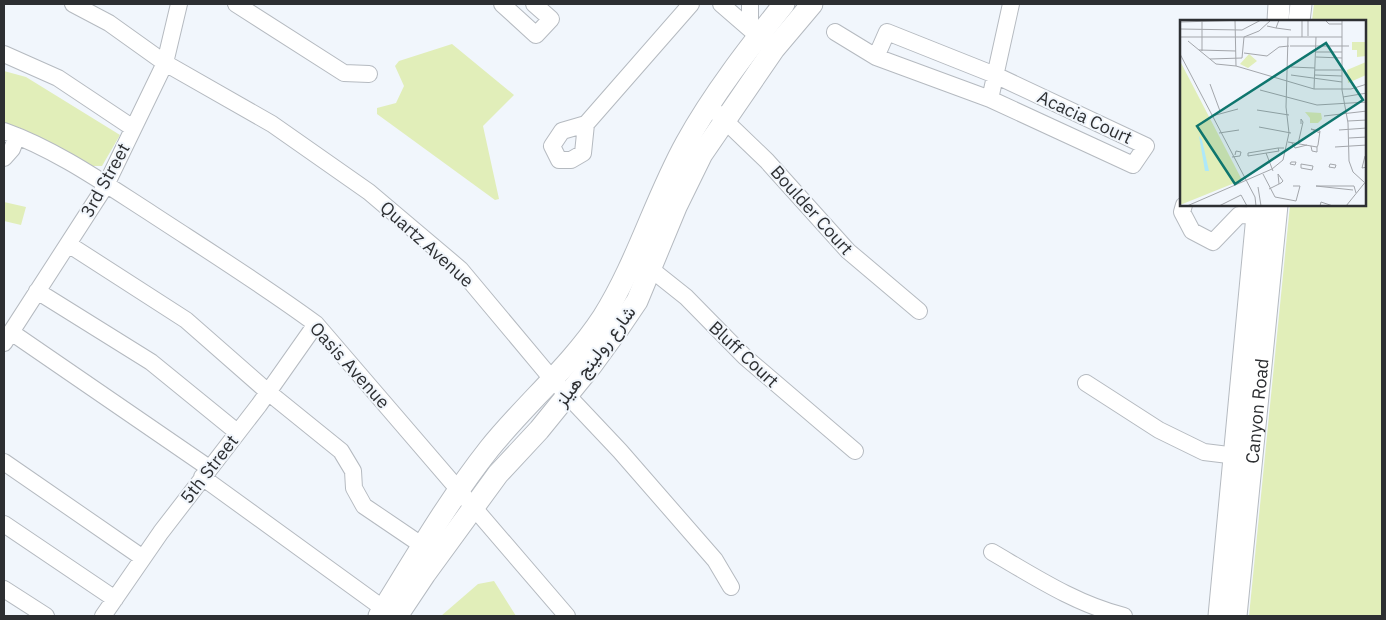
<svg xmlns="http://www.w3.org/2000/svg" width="1386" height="620" font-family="'IBM Plex Sans',Vazirmatn,sans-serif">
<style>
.green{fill:#e1eeb9}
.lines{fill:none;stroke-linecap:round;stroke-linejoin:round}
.minor-casing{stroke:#b5bac0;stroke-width:18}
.major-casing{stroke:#b5bac0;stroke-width:23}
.minor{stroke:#fff;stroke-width:16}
.major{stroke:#fff;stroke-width:21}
.labels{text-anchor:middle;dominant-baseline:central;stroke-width:4;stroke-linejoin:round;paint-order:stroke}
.street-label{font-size:18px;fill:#2d2f32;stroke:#f1f6fc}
.inset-road{fill:none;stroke:#a3a6ab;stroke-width:1}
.view{fill:#0f766e;fill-opacity:0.15;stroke:#0f766e;stroke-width:2.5}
.inset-edge{fill:none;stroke:#2d2f32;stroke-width:2.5}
</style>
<rect width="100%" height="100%" fill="#f1f6fc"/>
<!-- green -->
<path class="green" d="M 1314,4 L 1382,4 L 1382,616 L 1249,616 L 1290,205 L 1365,205 L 1365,21 L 1312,21 Z
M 452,44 L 514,95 L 483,126 L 499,199 L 495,200 L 377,114 L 377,108 L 396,103 L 404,86 L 395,66 L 399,61 Z
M 4,71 L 26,77 L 120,135 L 102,166 L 93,166 L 19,130 L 4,126 Z
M 4,202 L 26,207 L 21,225 L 4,221 Z
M 494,581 L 516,616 L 441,616 L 478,584 Z"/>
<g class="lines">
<!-- minor casing -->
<g class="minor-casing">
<path id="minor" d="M 73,4 L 109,23 L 165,63 L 272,124 L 369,192 L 460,269 L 552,379 L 620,451 L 715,560 L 731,587
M 236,4 L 344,73 L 369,74
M 502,4 L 536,35 L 551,19 L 534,4
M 721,4 L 766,43
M 750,4 L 750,29
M 835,32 L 876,57 L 990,99 L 1133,165 L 1146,146 L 995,75 L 887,32 L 876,57
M 4,54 L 58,78 L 133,128
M 990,99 L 1011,4
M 716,112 L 767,161 L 848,251 L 919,311
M 586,124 L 583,153 L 571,160 L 559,160 L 552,146 L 562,131 L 586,124 L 691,4
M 4,131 C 57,150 105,184 152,214 C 207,250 263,285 316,324 L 567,616
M 4,158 L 12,149 L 17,136
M 1184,205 L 1182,212 L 1192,231 L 1213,242 L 1239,215 L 1269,216
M 68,244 L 186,320 L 268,392 L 341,451 L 353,471 L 354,488 L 364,506 L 423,546
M 642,262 L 686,297 L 745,357 L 855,451
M 37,291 L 151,362 L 237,432
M 11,332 L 209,468
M 4,343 L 106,185 L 165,63 L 179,4
M 1086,383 L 1159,430 L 1204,452 L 1245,457
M 4,462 L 143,558
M 202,477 L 384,609
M 4,524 L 115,599
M 992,552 C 1035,577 1076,604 1124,616
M 4,589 L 46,616
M 103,616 L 161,532 L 259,405 L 316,324"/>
</g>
<!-- major casing -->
<g class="major-casing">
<g id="major">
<path d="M 1278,21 L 1279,4"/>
<path d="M 1299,21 L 1301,4"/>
<path d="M 379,616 C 414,560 448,501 489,449 C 525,404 571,366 603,317 C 637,263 655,199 686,143 C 713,94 749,48 784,4"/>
<path d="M 397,616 L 425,574 L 498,474 L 539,430 L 591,366 L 618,329 L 637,301 L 676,207 L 702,154 L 774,49 L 812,4"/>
<path d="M 1219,616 L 1258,205"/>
<path id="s1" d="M 1236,616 L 1277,205"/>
</g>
</g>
<!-- minor -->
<use href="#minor" class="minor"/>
<!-- major -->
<use href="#major" class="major"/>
</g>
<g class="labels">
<!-- street labels -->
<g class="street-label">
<text transform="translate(1085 117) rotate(25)">Acacia Court</text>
<text transform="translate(105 180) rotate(-61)">3rd Street</text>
<text transform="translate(812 210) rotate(48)">Boulder Court</text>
<text transform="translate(427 244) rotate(42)">Quartz Avenue</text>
<text transform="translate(744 354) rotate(43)">Bluff Court</text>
<text transform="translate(595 356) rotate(-53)">شارع رولينج هيلز</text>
<text transform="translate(350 365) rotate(48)">Oasis Avenue</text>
<text stroke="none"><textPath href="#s1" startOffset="206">Canyon Road</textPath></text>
<text transform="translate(209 469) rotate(-52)">5th Street</text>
</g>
</g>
<!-- overview -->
<g transform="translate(1180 20)">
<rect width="186" height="186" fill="#f1f6fc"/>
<path d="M 172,22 L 186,22 L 186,36 L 177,37 L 177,30 L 172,30 ZM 69,34 L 77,41 L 68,48 L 60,44 ZM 0,41 L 62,160 L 0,185 ZM 186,42 L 186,55 L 168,63 L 167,50 ZM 125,92 L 141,93 L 142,99 L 138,103 L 130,103 L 130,98 Z" fill="#e1eeb9"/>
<path d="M 0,90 L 22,120 L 29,151 L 25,151 L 19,116 Z" fill="#aee8f9"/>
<path class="inset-road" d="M 22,0 L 22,31M 55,0 L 56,46M 128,0 L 128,16M 145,0 L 149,4 L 162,4M 162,0 L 162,70 L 168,103 L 169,141 L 173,152 L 184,162M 0,2 L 67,0M 87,6 L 96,8 L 99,0M 96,8 L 111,10M 0,9 L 62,10 L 81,0M 0,17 L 162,17M 122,17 L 122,0M 8,21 L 36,44 L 56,46 L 134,69 L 171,69 L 187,64M 110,26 L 169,26M 19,30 L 56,31M 136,32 L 162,32M 64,33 L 87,36 L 99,27 L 109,26M 0,34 L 75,177 L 76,186M 136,37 L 162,38M 30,39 L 62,38 L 64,17 L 79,11 L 91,0M 111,47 L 135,48M 135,50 L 162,50M 111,55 L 162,62M 135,55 L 162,56M 30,64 L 40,91M 134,69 L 136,17M 80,70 L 137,85 L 187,82M 163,77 L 187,73M 77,90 L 109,95M 32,96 L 58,89M 144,96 L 187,91M 168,101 L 187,100M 79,107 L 111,113M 159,110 L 187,108M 39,113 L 59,110M 169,118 L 187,117M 108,122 L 137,127 L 138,125 L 140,111 L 131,109 L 140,113M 112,123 L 115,128 L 127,125M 118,124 L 123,102 L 121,99 L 121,104M 131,126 L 132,131 L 137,132 L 137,127M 155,127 L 187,125M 98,128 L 99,131 L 68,136 L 68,133 L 98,128 L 104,128M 86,133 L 93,151M 185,136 L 182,148 L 187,147M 52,137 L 60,136 L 61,132 L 56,131 L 55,135M 111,142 L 116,142 L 115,145 L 110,144 ZM 121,144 L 133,146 L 132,150 L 121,148 ZM 150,144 L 156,145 L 155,148 L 149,147 ZM 83,154 L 95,177 L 116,181 L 120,166 L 113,166M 78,167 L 81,186M 89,169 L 101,163 L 103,161 L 98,154 L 99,164M 173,170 L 136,166 L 174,166 L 176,173M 7,186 L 92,149 L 103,140 L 109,113 L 106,87 L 108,17M 39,186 L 61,175 L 67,186M 140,186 L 141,182 L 153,186M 166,186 L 187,160"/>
<path class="view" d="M 146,23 L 183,80 L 55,164 L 17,106 Z"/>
<rect width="186" height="186" class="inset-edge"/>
</g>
<!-- border -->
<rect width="1386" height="620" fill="none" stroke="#2d2f32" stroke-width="10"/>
</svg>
